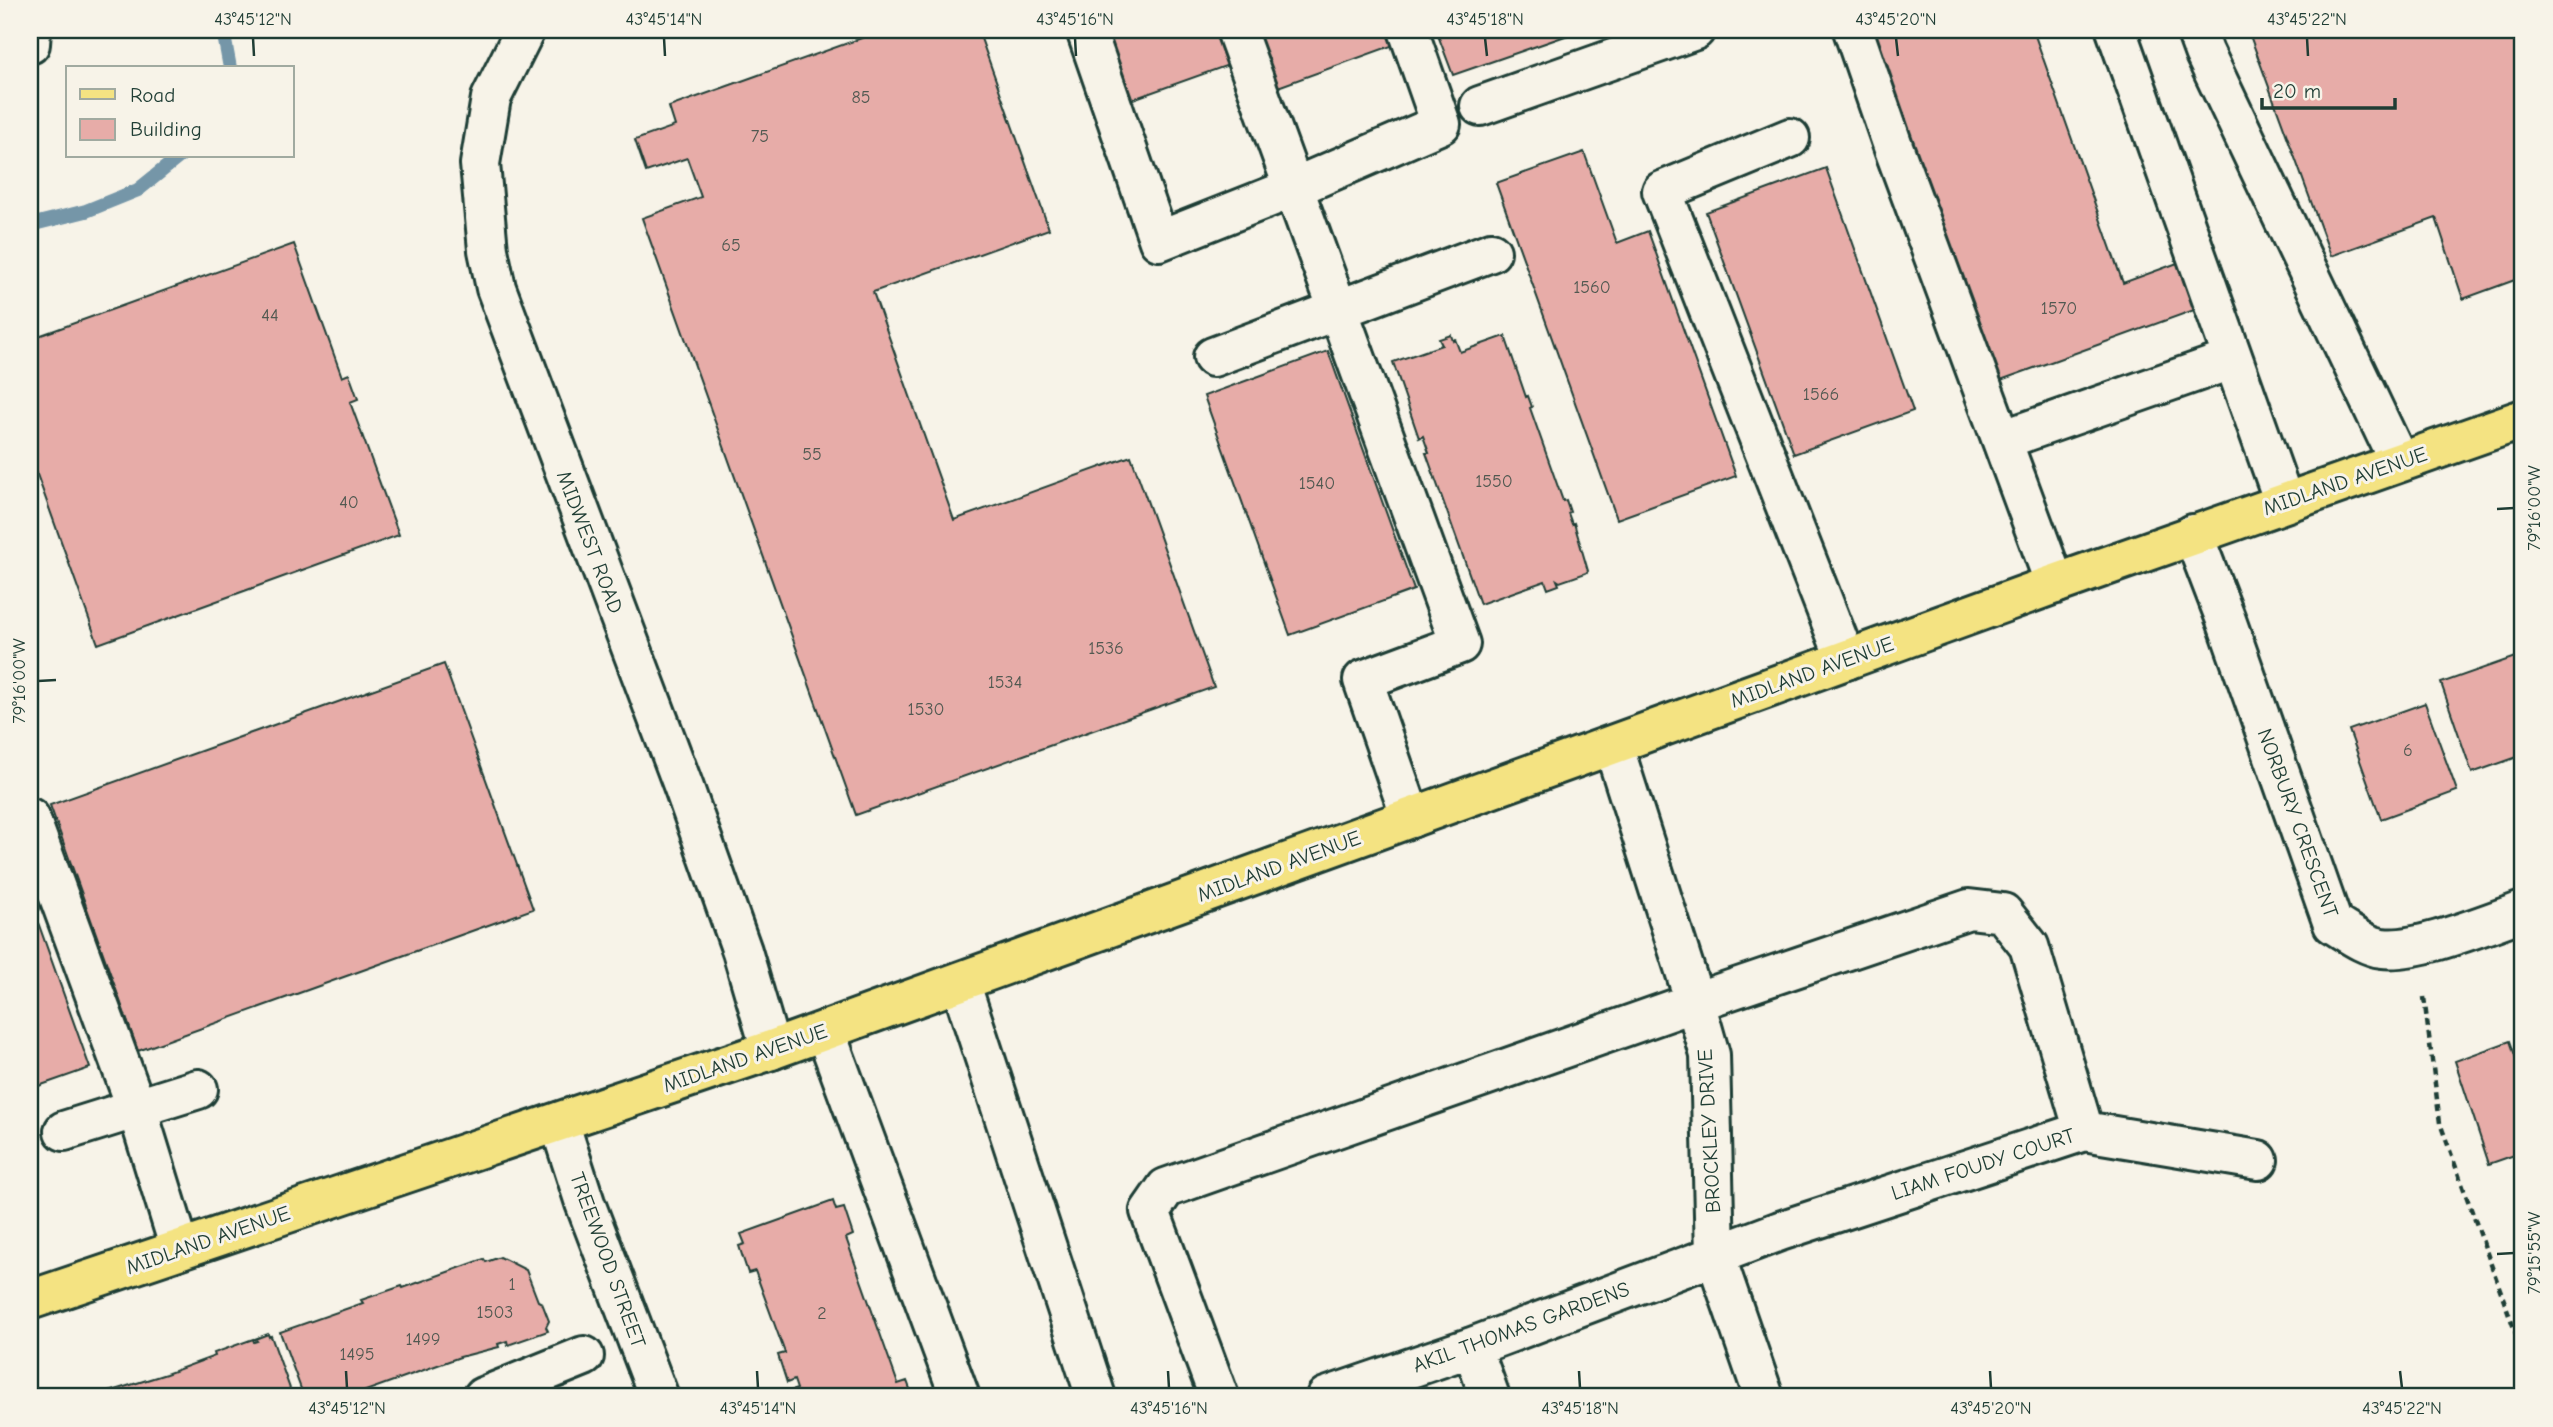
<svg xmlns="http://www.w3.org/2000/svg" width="2553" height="1427" font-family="'Comic Neue',sans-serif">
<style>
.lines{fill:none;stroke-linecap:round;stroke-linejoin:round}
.stream{stroke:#7496a8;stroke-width:14}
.building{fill:#e7aca8;stroke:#1f3d34;stroke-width:2}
.minor-casing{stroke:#1f3d34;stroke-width:44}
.major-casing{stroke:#1f3d34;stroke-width:44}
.path{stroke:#1f3d34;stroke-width:4.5;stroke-dasharray:7 5;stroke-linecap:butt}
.minor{stroke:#f7f3e8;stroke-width:38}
.major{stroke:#f4e382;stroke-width:38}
.ticks{fill:none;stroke:#1f3d34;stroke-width:2.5}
.labels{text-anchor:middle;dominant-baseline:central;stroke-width:6;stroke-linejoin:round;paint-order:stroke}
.number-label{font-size:18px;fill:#515951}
.street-label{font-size:21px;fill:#1f3d34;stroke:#f7f3e8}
.neatline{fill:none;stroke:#1f3d34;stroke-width:2.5}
.ticks-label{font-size:18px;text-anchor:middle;fill:#1f3d34}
</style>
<rect width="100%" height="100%" fill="#f7f3e8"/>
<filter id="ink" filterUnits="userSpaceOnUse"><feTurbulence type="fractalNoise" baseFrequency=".0143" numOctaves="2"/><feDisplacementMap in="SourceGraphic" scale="14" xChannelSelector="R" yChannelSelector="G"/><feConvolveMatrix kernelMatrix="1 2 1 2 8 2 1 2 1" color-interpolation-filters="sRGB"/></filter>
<g filter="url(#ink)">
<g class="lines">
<!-- stream -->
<path class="stream" d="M 223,30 L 230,68
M 30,225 L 86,211 L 138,190 L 180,156"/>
</g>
<!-- building -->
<path class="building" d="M 884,30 L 978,30 L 1049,229 L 873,292 L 954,520 L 1131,456 L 1214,687 L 856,815 L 642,218 L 701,197 L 687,158 L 646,172 L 635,140 L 675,126 L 669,107 Z
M 1096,30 L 1226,30 L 1237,62 L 1122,103 Z
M 1257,30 L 1389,30 L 1394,45 L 1278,87 Z
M 1436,30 L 1570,30 L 1571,34 L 1453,75 Z
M 1873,30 L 2033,30 L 2123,283 L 2180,262 L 2197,309 L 1998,381 Z
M 2248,30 L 2523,30 L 2523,277 L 2463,299 L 2436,218 L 2331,256 Z
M 1584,152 L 1617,243 L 1648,231 L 1736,476 L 1617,519 L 1496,183 Z
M 1826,168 L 1913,411 L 1794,454 L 1706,212 Z
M 294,244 L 342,377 L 349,374 L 358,399 L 350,402 L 399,535 L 98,644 L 30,455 L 30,339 Z
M 1451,335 L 1453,341 L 1455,339 L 1460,352 L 1505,336 L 1526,397 L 1528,396 L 1532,407 L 1530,408 L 1563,501 L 1566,500 L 1570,512 L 1568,513 L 1572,524 L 1574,523 L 1588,571 L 1586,573 L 1560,582 L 1557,580 L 1559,585 L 1548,589 L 1545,581 L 1480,604 L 1426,453 L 1429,453 L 1423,436 L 1419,438 L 1393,362 L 1442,345 L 1439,339 Z
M 1328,351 L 1414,590 L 1290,635 L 1204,396 Z
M 2515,657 L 2523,680 L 2523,755 L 2472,773 L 2441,683 Z
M 444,664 L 533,909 L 138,1051 L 50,805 Z
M 2425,703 L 2457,791 L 2381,819 L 2349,730 Z
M 30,900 L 90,1068 L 30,1089 Z
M 2510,1041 L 2523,1078 L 2523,1152 L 2489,1164 L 2455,1061 Z
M 833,1201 L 836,1210 L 844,1208 L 853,1235 L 846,1238 L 898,1384 L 907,1381 L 913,1397 L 793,1397 L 791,1391 L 797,1389 L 794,1380 L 787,1383 L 778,1355 L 785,1353 L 755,1271 L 748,1273 L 739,1246 L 745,1244 L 741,1234 Z
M 500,1257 L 526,1270 L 538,1301 L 542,1303 L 549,1321 L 546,1327 L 548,1331 L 508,1345 L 507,1341 L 498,1344 L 499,1347 L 460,1357 L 349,1397 L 304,1397 L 280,1332 L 363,1303 L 361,1300 L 402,1286 L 403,1288 L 484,1259 L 486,1262 Z
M 268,1334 L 269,1337 L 271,1336 L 293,1397 L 92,1397 L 166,1374 L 215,1356 L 214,1353 L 253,1339 L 254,1342 L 257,1341 L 255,1339 Z"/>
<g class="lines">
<!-- minor casing -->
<g class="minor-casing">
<path id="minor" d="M 525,30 L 491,98 L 480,164 L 488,250 L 496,288 L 684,788 L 742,951 L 771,1050
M 1086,30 L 1159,241 L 1293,188 L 1441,124 L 1408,30
M 1236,30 L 1460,644 L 1363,680 L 1411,818
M 1853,30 L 1894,149 L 2055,584
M 2116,30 L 2284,502
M 2196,30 L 2204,52 L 2399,462
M 30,44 L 31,30
M 1480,106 L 1695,30
M 1790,138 L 1662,191 L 1846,660
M 1213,357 L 1491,252
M 2002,440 L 2233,359
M 2193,534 L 2226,620 L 2333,924 C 2347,932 2365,946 2382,948 C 2417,953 2488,923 2523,911
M 1613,745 L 1695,1002 L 1710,1055 L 1715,1255 L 1764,1397
M 30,818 L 137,1109 L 180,1249
M 960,982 L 1096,1397
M 825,1031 L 960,1397
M 559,1122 L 585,1203 L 659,1397
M 64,1131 L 198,1089
M 1472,1347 L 1490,1397
M 483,1397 L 584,1356
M 1219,1397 L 1150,1211 L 1166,1188 L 1695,1002 L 1969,909 L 2003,913 L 2029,946 L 2084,1131
M 1326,1397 L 1472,1347 L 1780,1231 L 2084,1131 L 2258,1160"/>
</g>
<!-- major casing -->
<g class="major-casing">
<path id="major" d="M 30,1300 L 771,1050 L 2055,584 L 2523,419"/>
</g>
<!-- path -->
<path class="path" d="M 2424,997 L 2440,1123 L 2523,1353"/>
<!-- minor -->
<use href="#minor" class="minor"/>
<!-- major -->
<use href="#major" class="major"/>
</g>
</g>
<!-- ticks -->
<path class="ticks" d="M 253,38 L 254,56M 664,38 L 665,56M 1075,38 L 1076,56M 1485,38 L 1487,56M 1896,38 L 1898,56M 2307,38 L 2308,56M 2497,509 L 2514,508M 38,681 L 56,680M 2497,1254 L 2514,1253M 346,1371 L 347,1388M 757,1371 L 758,1388M 1168,1371 L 1169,1388M 1579,1371 L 1580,1388M 1990,1371 L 1991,1388M 2400,1371 L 2402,1388"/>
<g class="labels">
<!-- number labels -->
<g class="number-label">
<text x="861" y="97">85</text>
<text x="760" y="136">75</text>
<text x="731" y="245">65</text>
<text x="1592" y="287">1560</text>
<text x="2059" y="308">1570</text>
<text x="270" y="315">44</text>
<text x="1821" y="394">1566</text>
<text x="812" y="454">55</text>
<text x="1494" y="481">1550</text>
<text x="1317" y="483">1540</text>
<text x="349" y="502">40</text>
<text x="1106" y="648">1536</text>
<text x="1005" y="682">1534</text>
<text x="926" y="709">1530</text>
<text x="2408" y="750">6</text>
<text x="512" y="1284">1</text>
<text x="495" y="1312">1503</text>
<text x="822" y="1313">2</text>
<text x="423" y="1339">1499</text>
<text x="357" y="1354">1495</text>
</g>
<!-- street labels -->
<g class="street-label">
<text transform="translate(2345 481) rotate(-19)">MIDLAND AVENUE</text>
<text transform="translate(590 542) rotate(69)">MIDWEST ROAD</text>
<text transform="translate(1812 672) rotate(-20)">MIDLAND AVENUE</text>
<text transform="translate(2298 823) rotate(70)">NORBURY CRESCENT</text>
<text transform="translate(1279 866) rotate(-20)">MIDLAND AVENUE</text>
<text transform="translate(745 1058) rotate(-19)">MIDLAND AVENUE</text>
<text transform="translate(1709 1131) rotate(-93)">BROCKLEY DRIVE</text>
<text transform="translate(1983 1164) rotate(-18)">LIAM FOUDY COURT</text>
<text transform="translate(208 1240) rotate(-19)">MIDLAND AVENUE</text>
<text transform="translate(608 1260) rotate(70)">TREEWOOD STREET</text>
<text transform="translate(1521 1327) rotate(-20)">AKIL THOMAS GARDENS</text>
</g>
</g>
<!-- margin -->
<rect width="2553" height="1427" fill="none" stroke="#f7f3e8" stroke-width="77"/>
<!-- legend -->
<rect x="66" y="66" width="228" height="91" fill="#f7f3e8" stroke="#a1aaa0" stroke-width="2"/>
<rect x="80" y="89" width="35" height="10" fill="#f4e382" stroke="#a1aaa0" stroke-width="2"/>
<text x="130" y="102" font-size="21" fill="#1f3d34">Road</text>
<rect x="80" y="119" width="35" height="21" fill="#e7aca8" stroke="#a1aaa0" stroke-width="2"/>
<text x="130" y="136" font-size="21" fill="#1f3d34">Building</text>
<!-- scale -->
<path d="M2262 98v10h133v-10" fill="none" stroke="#1f3d34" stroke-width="3.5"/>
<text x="2273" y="98" font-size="21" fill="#1f3d34" stroke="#f7f3e8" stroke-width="5" paint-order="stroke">20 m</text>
<rect x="38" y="38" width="2476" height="1350" class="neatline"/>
<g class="ticks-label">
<text x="253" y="25">43°45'12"N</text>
<text x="664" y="25">43°45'14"N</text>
<text x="1075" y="25">43°45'16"N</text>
<text x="1485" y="25">43°45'18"N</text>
<text x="1896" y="25">43°45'20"N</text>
<text x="2307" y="25">43°45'22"N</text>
<text transform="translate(2534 508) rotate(-90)" y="6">79°16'00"W</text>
<text transform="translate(19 681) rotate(-90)" y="6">79°16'00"W</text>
<text transform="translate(2534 1253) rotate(-90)" y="6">79°15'55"W</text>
<text x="347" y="1414">43°45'12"N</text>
<text x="758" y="1414">43°45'14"N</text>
<text x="1169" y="1414">43°45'16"N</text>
<text x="1580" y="1414">43°45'18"N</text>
<text x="1991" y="1414">43°45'20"N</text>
<text x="2402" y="1414">43°45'22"N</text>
</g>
</svg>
